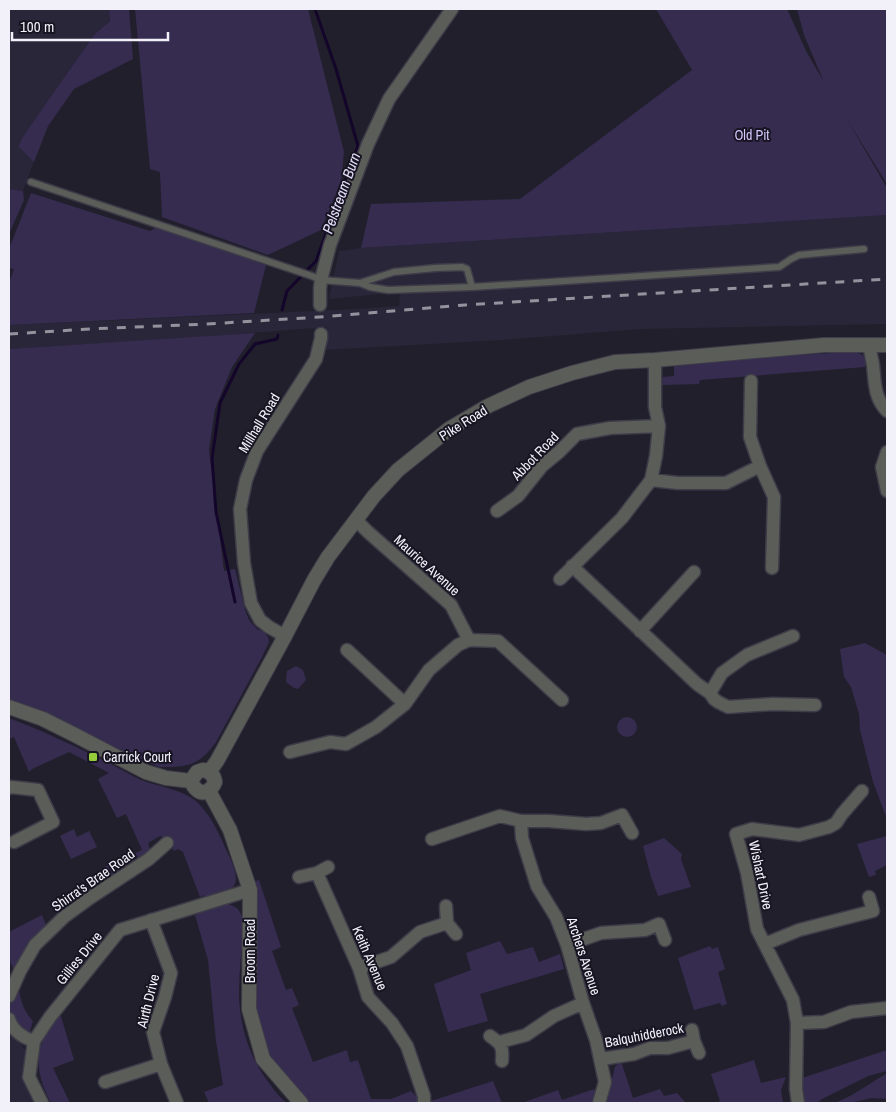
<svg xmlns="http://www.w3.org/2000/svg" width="896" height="1112" font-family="'Archivo Narrow',sans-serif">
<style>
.built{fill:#2a2639}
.green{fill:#362c50}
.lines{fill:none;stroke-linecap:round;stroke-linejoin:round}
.stream{stroke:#13062a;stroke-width:3}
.service-casing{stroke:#3f3c49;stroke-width:9}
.minor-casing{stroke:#3f3c49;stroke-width:15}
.tertiary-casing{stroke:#3f3c49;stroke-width:16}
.service{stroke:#5b5e58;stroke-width:6}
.minor{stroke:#5b5e58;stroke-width:12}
.tertiary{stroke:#5b5e58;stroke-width:14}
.rail{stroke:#94929d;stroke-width:3;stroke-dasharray:9 9;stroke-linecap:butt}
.poi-dot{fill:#95cc3a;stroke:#181522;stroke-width:2}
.labels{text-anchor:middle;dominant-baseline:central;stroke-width:4;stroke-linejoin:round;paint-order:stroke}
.park-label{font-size:14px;fill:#d3c6fe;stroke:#181522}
.street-label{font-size:14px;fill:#f2f1fa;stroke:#181522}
.poi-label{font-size:14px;fill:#f2f1fa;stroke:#181522;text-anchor:start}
.water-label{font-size:15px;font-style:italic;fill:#e5dffc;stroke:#181522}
</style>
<rect width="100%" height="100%" fill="#221f2c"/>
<!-- built -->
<path class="built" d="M 9,9 L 109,9 L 110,21 L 95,34 L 56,89 L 24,135 L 18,146 L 34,162 L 23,191 L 9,189 Z
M 887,215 L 887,324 L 640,329 L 501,340 L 325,350 L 326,327 L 201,337 L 9,349 L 9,325 L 357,309 L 399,306 L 400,292 L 329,299 L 339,251 L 361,248 Z
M 9,1028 L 21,1044 L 26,1052 L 26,1061 L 37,1103 L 9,1103 Z"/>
<!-- green -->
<path class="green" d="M 109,9 L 129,9 L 133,59 L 74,89 L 48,126 L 34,162 L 18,146 L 24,135 L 56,89 L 95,34 L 110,21 Z
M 135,9 L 308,9 L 344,152 L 341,182 L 321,230 L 268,255 L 162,217 L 160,172 L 150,169 Z
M 656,9 L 787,9 L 807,53 L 824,82 L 804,35 L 797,9 L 887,9 L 887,184 L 845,116 L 887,188 L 887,215 L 361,248 L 371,204 L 520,199 L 692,70 Z
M 9,189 L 23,191 L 24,200 L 9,234 Z
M 31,193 L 150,231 L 157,227 L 266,265 L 254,313 L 9,325 L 9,283 L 14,269 L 9,268 L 9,249 Z
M 255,333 L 232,367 L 215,409 L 209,450 L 224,571 L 235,569 L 245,610 L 249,620 L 257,629 L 264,632 L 268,637 L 269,642 L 262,657 L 216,742 C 199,766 188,767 159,767 L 9,700 L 9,349 Z
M 855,352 C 863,354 868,358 865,367 L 700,380 L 699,384 L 662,385 L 663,377 L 674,376 L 674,361 Z
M 865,643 L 887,655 L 887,819 L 873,782 L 860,730 L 859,714 L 851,687 L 844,677 L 840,649 Z
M 296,666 L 303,670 L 306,680 L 298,689 L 294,688 L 286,682 L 287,671 Z
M617 727a10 10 0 1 1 20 0a10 10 0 1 1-20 0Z
M 9,718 C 41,730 72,745 103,760 C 116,766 128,774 141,780 C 159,787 182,789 197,802 C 213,817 221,839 230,858 C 244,889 232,890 205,899 L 204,895 L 200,897 L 183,852 L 178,849 L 174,851 L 165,838 L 160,836 L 148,843 L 151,852 L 110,879 L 104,867 L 142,850 L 126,814 L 117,818 L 98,779 L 109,773 L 69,752 L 32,769 L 29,772 L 14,737 L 9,739 Z
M 74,829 L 77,837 L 89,831 L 97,847 L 71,859 L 60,836 Z
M 887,836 L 887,865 L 875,871 L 876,875 L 869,877 L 857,844 Z
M 664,838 L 682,854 L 681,859 L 691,887 L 658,896 L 651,877 L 643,846 Z
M 259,880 L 281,947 L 272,951 L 286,990 L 292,988 L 299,1005 L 292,1008 L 313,1062 L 347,1050 L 350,1062 L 358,1060 L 371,1099 L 391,1099 L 411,1091 L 417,1097 L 420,1103 L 306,1103 L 270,1063 L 256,1024 L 254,965 L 257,936 L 253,882 Z
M 224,903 C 240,907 241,911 244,926 C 242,948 239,970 239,992 C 239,1025 249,1057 269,1083 C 274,1090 279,1097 287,1103 L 209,1103 L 204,1092 L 223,1085 L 216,1041 L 208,960 L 195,915 Z
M 42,915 L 46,925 L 36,938 L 15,973 L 9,959 L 9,932 Z
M 500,941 L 507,954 L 533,947 L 539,962 L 560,954 L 564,969 L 480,994 L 488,1021 L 448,1032 L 434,984 L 471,970 L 466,953 Z
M 710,946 L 712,949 L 718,947 L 725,969 L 718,972 L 727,1004 L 722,1006 L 720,1003 L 694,1010 L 678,958 Z
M 18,984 C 20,998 23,1011 33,1021 L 30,1031 L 25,1032 C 21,1027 13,1021 11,1016 C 6,1006 14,993 18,984 Z
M 60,1013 L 74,1060 L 53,1068 L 70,1103 L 51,1103 C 32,1067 35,1044 60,1013 Z
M 887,1050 L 887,1071 L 868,1076 L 822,1099 L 817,1103 L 805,1103 L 802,1078 Z
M 754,1060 L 761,1083 L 786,1077 L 781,1090 L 783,1103 L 715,1103 L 720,1101 L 711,1074 Z
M 621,1061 L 633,1098 L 660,1089 L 664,1096 L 677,1093 L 686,1103 L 605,1103 L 609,1090 L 615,1067 Z
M 887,1073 L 887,1099 L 872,1098 L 850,1103 L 835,1103 L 852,1095 Z
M 493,1081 L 502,1103 L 431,1103 L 431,1101 Z
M 594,1089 L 597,1097 L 594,1103 L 522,1103 L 558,1090 L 562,1100 Z"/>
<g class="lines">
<!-- stream -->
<path class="stream" d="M 282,310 L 287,291 L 316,261 L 358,146 L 336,69 L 315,9
M 235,602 L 216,512 L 212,458 L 220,403 L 239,364 L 255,344 L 277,339 L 278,335"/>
<!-- service casing -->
<g class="service-casing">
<path id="service" d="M 31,182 L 312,276 L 321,280 L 360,283 L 370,287 L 388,290 L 472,287
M 360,283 L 394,272 L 435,268 L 462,267 L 467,269 L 472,287 L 779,267 L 791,259 L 799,255 L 864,249"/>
</g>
<!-- minor casing -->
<g class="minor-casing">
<path id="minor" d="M 320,305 L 320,288 L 321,280 L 330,245 L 368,144 L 389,99 L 452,9
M 869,345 C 870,351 872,358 873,365 C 875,382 874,398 887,411
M 887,452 L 882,467 L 887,491
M 760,466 L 774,497 L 772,568
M 651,480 L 678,483 L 726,483 L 760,466 L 750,437 L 751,381
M 497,511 L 518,496 L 542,466 L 559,452 L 577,434 L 610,428 L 659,426
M 572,566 L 697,684 L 710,693 L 714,699 L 718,702 L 728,707 L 772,704 L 815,705
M 560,579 L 622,518 L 651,480 L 656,456 L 659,426 L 655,407 L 655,360
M 640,631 L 694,572
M 285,636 L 269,627 L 260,620 L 251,603 L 244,563 L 240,509 L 246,480 L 257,451 L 316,359 L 321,338 L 321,334
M 469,640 L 498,641 L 562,700
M 347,650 L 405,704
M 710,693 L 722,673 L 747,655 L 793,636
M 290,752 L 330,742 L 346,744 L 376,727 L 405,704 L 429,670 L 458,645 L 469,640 L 451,605 L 368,532 L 356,520
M 9,788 L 11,787 L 38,790 L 53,822 L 14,842
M 521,821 L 522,838 L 537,886 L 556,917 L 567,945 L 583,1003 L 596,1040 L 605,1082 L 599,1103
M 432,839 L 500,816 L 521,821 L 549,821 L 586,824 L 601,823 L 622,815 L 632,833
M 328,867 L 317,873 L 359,968 L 368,997 L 392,1023 L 407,1046 L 424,1096 L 424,1103
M 299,877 L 317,873
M 446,906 L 447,923 L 456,934
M 765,944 L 799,930 L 873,911 L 869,897
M 567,945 L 601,933 L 645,930 L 659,924 L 665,940
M 359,968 L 391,957 L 420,932 L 447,923
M 9,996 L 20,971 L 35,945 L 64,917 L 90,898 L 149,859 L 167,843
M 9,1019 C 12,1030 23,1038 34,1041
M 797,1023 L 824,1022 L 851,1012 L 887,1008
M 490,1036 C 502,1044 503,1047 502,1061
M 694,1041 L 699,1053
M 500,1042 L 526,1035 L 554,1016 L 583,1003
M 601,1059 L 634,1054 L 650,1048 L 668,1048 L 694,1041 L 692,1030
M 161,1064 L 177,1103
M 105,1082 L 161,1064 L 153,1032 L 165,997 L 171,973 L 151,920
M 42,1103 L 29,1077 L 34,1041 L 50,1017 L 120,930 L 250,890
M 798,1103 L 796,1089 L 797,1023 L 793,1000 L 757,929 L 747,873 L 736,834 L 752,829 L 799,835 L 829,827 L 836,823 L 842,814 L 862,791"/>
</g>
<!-- tertiary casing -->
<g class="tertiary-casing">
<path id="tertiary" d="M 9,707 L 43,719 L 73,734 L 146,772 L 166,778 L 191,781
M 203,770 C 210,771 214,775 215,782 C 212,790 203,797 195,788 C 193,786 192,783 191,781 L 197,772 Z
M 209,772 L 217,761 L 285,636 L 314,580 L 328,557 L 374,496 L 398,470 L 449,429 L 488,406 L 529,387 L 572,373 L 615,362 L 655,360 L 824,345 L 887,345
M 209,791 L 230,830 L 250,890 L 249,1009 L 263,1059 L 301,1103"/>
</g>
<!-- service -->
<use href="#service" class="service"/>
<!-- minor -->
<use href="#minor" class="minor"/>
<!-- tertiary -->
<use href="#tertiary" class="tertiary"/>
<!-- rail -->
<path class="rail" d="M 9,334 L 90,329 L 207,324 L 320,317 L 465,305 L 887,279"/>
</g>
<!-- markers -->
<rect class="poi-dot" x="88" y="752" width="10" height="10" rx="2.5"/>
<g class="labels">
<!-- park labels -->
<g class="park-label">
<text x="752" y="135">Old Pit</text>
</g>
<!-- street labels -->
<g class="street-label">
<text transform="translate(259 423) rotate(-59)">Millhall Road</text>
<text transform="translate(463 423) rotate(-32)">Pike Road</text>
<text transform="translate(535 456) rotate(-46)">Abbot Road</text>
<text transform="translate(427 565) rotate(42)">Maurice Avenue</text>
<text transform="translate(761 875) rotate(78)">Wishart Drive</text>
<text transform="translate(93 880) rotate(-35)">Shirra's Brae Road</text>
<text transform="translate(250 951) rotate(-90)">Broom Road</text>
<text transform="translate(584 956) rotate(72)">Archers Avenue</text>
<text transform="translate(79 958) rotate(-51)">Gillies Drive</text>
<text transform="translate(370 958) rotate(67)">Keith Avenue</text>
<text transform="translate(148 1001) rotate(-76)">Airth Drive</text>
<text transform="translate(644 1035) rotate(-11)">Balquhidderock</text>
</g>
<!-- poi labels -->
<g class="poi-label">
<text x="103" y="757">Carrick Court</text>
</g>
<!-- water labels -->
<g class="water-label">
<text transform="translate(341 193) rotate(-70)">Pelstream Burn</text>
</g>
</g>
<!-- border -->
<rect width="896" height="1112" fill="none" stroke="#f2f1fa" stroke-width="20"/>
<!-- scale -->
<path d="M12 32v8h156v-8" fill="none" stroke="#f2f1fa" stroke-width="2.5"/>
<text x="20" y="32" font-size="15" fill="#f2f1fa" stroke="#181522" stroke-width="4" paint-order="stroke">100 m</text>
</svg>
